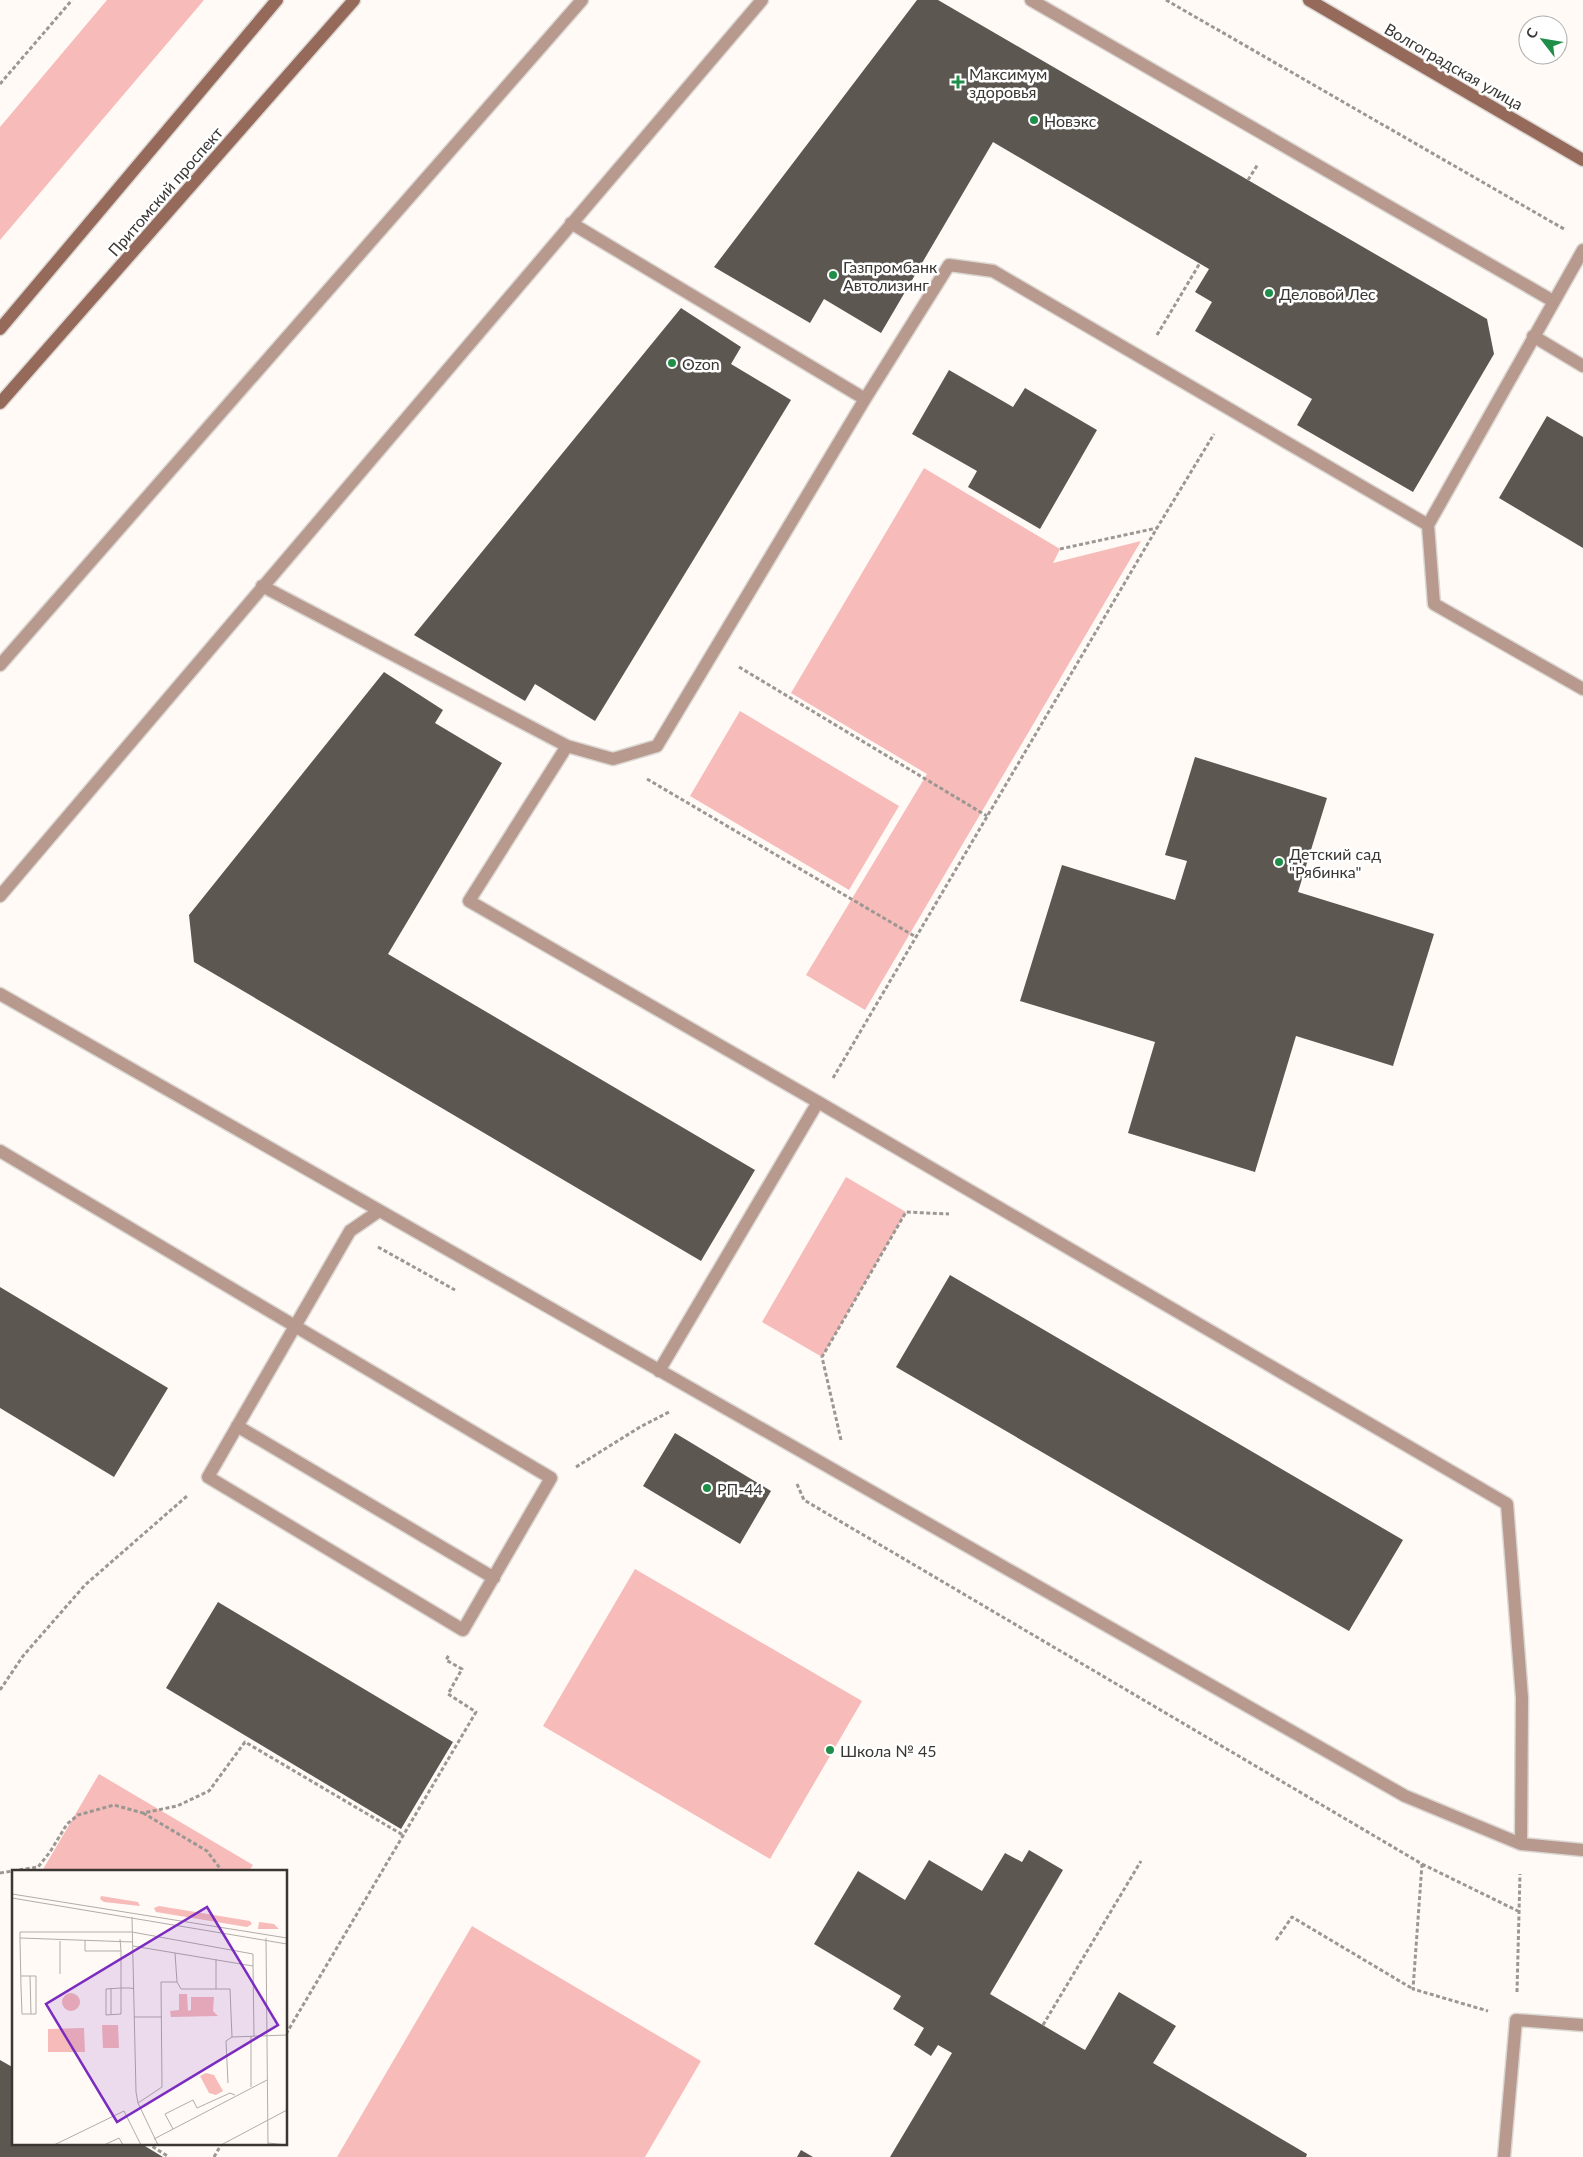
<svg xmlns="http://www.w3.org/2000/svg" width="1583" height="2157" font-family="Lato,sans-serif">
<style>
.green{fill:#f7bcb9}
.building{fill:#5c5750}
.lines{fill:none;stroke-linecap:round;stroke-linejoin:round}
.lane-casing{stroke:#dbd7d3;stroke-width:15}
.secondary-casing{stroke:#dbd7d3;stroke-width:15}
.path{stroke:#9b9793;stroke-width:3;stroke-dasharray:4 2.5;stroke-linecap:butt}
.lane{stroke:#b8998e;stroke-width:12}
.secondary{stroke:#966a5a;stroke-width:12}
.poi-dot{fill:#1e8e48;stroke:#fff;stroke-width:2}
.labels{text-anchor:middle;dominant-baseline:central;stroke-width:5;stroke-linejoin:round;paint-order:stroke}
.street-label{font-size:16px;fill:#393633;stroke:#fff}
.poi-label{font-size:16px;fill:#393633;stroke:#fff;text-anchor:start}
.inset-road{fill:none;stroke:#b0aca8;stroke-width:1}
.view{fill:#7b2cbf;fill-opacity:0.15;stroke:#7b2cbf;stroke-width:2.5}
.inset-edge{fill:none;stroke:#393633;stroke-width:2.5}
</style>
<rect width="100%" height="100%" fill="#fffaf6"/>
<!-- green -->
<path class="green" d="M 107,0 L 204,0 L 0,240 L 0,127 Z
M 924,468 L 1060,549 L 1053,563 L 1141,541 L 865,1010 L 806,975 L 927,774 L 791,693 Z
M 740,711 L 899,806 L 849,890 L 690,796 Z
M 846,1177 L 906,1212 L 822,1357 L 762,1322 Z
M 635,1569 L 862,1701 L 770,1859 L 543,1726 Z
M 99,1774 L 253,1865 L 249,1871 L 42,1871 Z
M 472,1926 L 701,2061 L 645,2157 L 337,2157 Z"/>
<!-- building -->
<path class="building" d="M 917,0 L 938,0 L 1487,319 L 1494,354 L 1413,492 L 1297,425 L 1312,399 L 1195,331 L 1212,302 L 1195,292 L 1209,269 L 993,142 L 881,333 L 824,299 L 810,323 L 714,267 Z
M 681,308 L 741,347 L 731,364 L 791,400 L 595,721 L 535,684 L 525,701 L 414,635 Z
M 949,370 L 1013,407 L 1025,388 L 1097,430 L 1040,529 L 968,487 L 977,471 L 912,434 Z
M 1547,416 L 1583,437 L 1583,548 L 1499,498 Z
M 384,672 L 443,710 L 435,723 L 502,763 L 388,954 L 755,1170 L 701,1261 L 194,962 L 189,915 Z
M 1195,757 L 1327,798 L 1298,892 L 1434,934 L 1393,1066 L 1296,1036 L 1255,1172 L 1128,1133 L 1155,1042 L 1020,1001 L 1062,865 L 1175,900 L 1187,861 L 1165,855 Z
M 950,1275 L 1403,1540 L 1349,1631 L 896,1367 Z
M 0,1287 L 168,1388 L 114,1477 L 0,1408 Z
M 675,1433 L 771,1491 L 740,1544 L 643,1486 Z
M 218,1602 L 453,1742 L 401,1829 L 166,1688 Z
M 1029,1850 L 1063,1870 L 990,1994 L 1085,2050 L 1119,1992 L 1176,2026 L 1153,2063 L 1307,2154 L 1306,2157 L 890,2157 L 952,2053 L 938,2045 L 931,2056 L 914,2045 L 924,2028 L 893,2009 L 901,1996 L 814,1944 L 858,1871 L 905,1900 L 929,1860 L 982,1891 L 1005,1853 L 1022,1862 Z
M 0,2060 L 14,2068 L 14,2143 L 140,2143 L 163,2157 L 0,2157 Z
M 801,2150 L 813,2157 L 797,2157 Z"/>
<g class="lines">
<!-- lane casing -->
<g class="lane-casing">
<path id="lane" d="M 1031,0 L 1553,301
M 571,223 L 865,399
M 1533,336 L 1583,366
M 1428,525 L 1434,604 L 1583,689
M 262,586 L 567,746
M 0,665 L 582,0
M 0,896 L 762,0
M 0,994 L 1405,1796 L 1521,1844 L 1583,1850
M 0,1151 L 551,1478 L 463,1630 L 208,1477 L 350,1231 L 379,1211
M 659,1371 L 818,1102
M 237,1426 L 494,1578
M 1521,1844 L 1522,1698 L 1507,1504 L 818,1102 L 469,901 L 567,746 L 613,759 L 657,746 L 865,399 L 949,265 L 993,271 L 1428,525 L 1583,250
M 1504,2157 L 1516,2020 L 1583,2025"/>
</g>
<!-- secondary casing -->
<g class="secondary-casing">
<path id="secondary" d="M 1309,0 L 1583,160
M 0,329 L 277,0
M 0,403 L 354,0"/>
</g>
<!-- path -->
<path class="path" d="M 1166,0 L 1564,229
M 0,84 L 72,0
M 1248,180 L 1258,164
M 1157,335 L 1200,263
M 1060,549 L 1157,528
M 739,667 L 987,816
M 647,779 L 916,937
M 833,1078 L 1157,528 L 1214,434
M 378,1247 L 455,1290
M 841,1440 L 822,1357 L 906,1212 L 949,1214
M 576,1467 L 640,1427 L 671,1411
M 797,1484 L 804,1500 L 1422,1864 L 1413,1989 L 1488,2011
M 0,1690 L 23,1656 L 85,1585 L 187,1496
M 143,1813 L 207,1851 L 222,1871
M 1422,1864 L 1520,1912
M 0,1873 L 38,1867 L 50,1852 L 67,1824 L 78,1815 L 114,1805 L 143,1813 L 177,1806 L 209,1791 L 245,1742 L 403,1835
M 1276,1940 L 1292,1917 L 1413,1989
M 1517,1992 L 1520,1874
M 1043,2025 L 1141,1861
M 286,2034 L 476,1712 L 448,1694 L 462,1669 L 446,1660 L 449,1655
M 147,2143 L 169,2157
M 214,2157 L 222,2143"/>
<!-- lane -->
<use href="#lane" class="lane"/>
<!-- secondary -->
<use href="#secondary" class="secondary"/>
</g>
<!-- markers -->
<g class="poi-dot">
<path d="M955.5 74.5h5v5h5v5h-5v5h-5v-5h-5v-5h5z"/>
<circle cx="1034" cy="120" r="5"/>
<circle cx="833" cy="275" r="5"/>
<circle cx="1269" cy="293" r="5"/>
<circle cx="672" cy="363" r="5"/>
<circle cx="1279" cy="862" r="5"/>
<circle cx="707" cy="1488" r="5"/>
<circle cx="830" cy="1750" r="5"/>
</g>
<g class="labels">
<!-- street labels -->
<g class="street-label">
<text transform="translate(1454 66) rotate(30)">Волгоградская улица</text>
<text transform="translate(165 191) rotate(-49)">Притомский проспект</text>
</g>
<!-- poi labels -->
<g class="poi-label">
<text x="969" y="73">Максимум<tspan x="969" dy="18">здоровья</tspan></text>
<text x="1044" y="120">Новэкс</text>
<text x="843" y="266">Газпромбанк<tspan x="843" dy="18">Автолизинг</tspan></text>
<text x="1279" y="293">Деловой Лес</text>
<text x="682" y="363">Ozon</text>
<text x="1289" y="853">Детский сад<tspan x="1289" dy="18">"Рябинка"</tspan></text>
<text x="717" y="1488">РП-44</text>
<text x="840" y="1750">Школа № 45</text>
</g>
</g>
<!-- overview -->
<g transform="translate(12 1870)">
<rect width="275" height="275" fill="#fffaf6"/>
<path d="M 89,26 L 126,32 L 128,36 L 92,32 L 88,29 ZM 147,36 L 238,51 L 240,54 L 235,57 L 144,42 L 142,38 ZM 247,52 L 262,54 L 267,59 L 246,59 ZM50 132a9 9 0 1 1 18 0a9 9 0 1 1-18 0ZM 167,124 L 175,124 L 176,141 L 179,140 L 179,127 L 202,127 L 201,141 L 206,146 L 159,147 L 158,141 L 167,140 ZM 90,155 L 106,155 L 107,178 L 91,178 ZM 72,158 L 73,182 L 36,182 L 36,159 ZM 194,203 L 202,205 L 211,221 L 204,225 L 197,223 L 188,206 Z" fill="#f7bcb9"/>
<path class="inset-road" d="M 0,24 L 275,68M 0,28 L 275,74M 120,47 L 124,222 L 126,233 L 146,275M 8,68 L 121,72M 254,68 L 256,275M 108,69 L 109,81 L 109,144 L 94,145 L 94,119 L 109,118 L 119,118 L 122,119M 73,70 L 73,81 L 109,81M 48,71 L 48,104M 121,76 L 241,96 L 242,166M 163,83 L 165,112M 204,89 L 204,119M 9,106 L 18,106 L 19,144 L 10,144 L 9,117 L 8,70 L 8,62 L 120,62 L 241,84 L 241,96M 18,106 L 24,106 L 24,144 L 19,144M 99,118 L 99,144M 122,147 L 150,147M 239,166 L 239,217M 216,213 L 214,171 L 220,167M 126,233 L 150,217 L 149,112 L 165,112 L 169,119 L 218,119 L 220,167 L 275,165M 161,259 L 153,244 L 181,230 L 185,238 L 218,223 L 223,225M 142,269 L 255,210M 256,273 L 275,275M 42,275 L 112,241 L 129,275M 92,275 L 107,268 L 111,275M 209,275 L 275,240"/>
<path class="view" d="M 195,37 L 266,155 L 105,252 L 34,134 Z"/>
<rect width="275" height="275" class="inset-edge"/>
</g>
<!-- north arrow -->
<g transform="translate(1543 40) rotate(301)"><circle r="24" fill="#ffffff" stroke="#b0afad"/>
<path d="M0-4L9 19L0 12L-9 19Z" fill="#1e8e48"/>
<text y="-8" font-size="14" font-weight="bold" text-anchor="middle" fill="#393633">С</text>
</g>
</svg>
